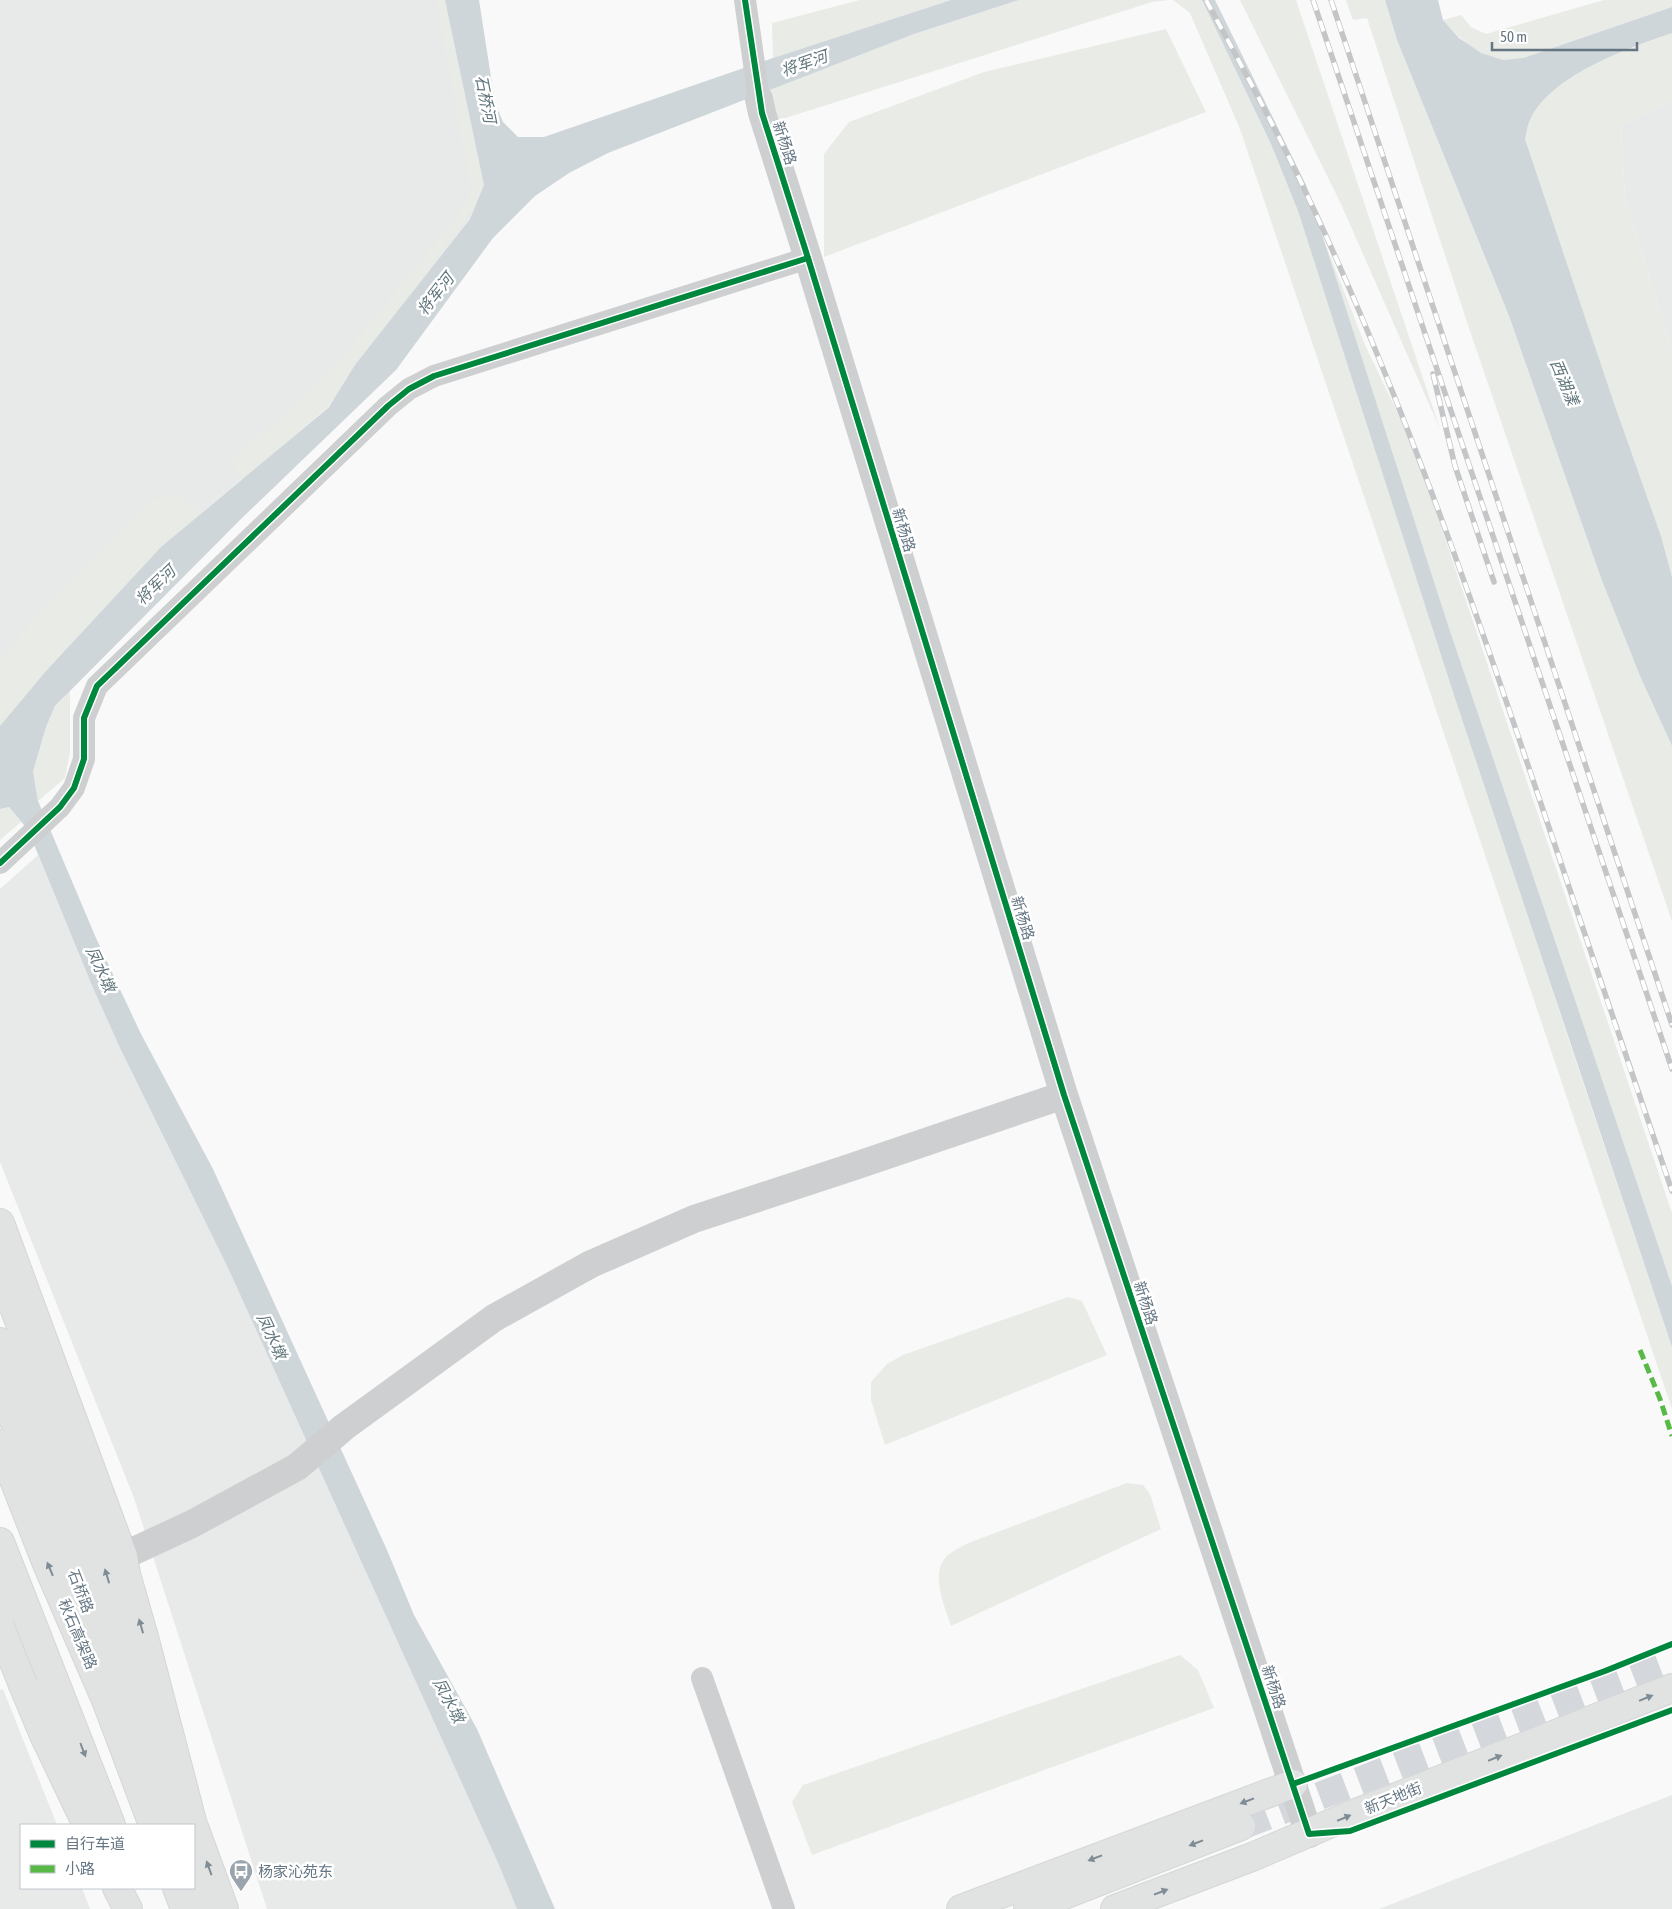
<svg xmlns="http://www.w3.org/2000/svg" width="1672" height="1909" font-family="'Asap Condensed','Noto Sans SC',sans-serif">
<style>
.built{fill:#e8e9e9}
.green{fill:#e8ebe6}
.water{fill:#ced6d9}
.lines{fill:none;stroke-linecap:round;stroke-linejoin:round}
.secondary-tunnel{stroke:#d4d8dc;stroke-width:28;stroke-dasharray:28 14;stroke-linecap:butt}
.secondary-casing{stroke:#d5d6d7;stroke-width:30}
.primary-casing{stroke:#d5d6d7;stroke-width:30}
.trunk-casing{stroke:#d5d6d6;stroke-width:30}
.minor{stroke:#cecfd0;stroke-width:22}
.tertiary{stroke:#cecfd0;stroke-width:28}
.secondary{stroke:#e1e2e2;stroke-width:28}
.primary{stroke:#e1e2e2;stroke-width:28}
.trunk{stroke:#e1e2e2;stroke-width:28}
.rail-casing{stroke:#c3c5c6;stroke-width:5.5}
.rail{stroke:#fff;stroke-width:4;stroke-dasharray:11;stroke-linecap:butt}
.trunk-bridge-casing{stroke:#d5d6d6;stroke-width:30;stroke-linecap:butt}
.trunk-bridge{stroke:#e1e2e2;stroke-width:28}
.quiet{stroke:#58b947;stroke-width:5;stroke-dasharray:10 5;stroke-linecap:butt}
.cycleway-casing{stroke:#fff;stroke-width:9}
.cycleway{stroke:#00873e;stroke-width:6}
.oneway{fill:#7e8c96}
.labels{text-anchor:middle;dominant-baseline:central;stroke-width:5;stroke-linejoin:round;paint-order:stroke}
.street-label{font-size:15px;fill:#657683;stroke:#fff}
.poi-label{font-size:15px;fill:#657683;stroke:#fff;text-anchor:start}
.water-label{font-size:16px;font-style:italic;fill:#60757c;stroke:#fff}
</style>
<rect width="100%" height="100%" fill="#f9f9f9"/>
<!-- built -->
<path class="built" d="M 0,0 L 445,0 L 484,185 L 470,219 L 355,365 L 300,430 L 161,547 L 46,671 L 0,726 Z
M 1672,101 L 1672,350 L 1625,196 L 1621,126 Z
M 38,855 L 93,988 L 120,1048 L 228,1268 L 499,1865 L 517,1909 L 267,1909 L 134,1498 L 0,1162 L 0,889 Z
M 3,1689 L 57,1825 L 21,1825 L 21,1888 L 82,1888 L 90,1909 L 0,1909 L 0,1690 Z
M 1672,1795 L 1672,1909 L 1379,1909 Z"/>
<!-- green -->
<path class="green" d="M 436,0 L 445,0 L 484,185 L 477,204 L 329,406 L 243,479 L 231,461 L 326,377 L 458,215 L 471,192 Z
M 860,0 L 951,0 L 773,58 L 772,23 Z
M 1019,0 L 1168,0 L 1152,2 L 779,120 L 769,90 L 914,34 Z
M 1173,0 L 1202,0 L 1271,144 L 1298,211 L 1568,1038 L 1672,1347 L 1672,1409 L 1240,129 L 1190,13 Z
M 1240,0 L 1296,0 L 1440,429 L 1341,204 Z
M 1346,0 L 1385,0 L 1397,40 L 1509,316 L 1601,578 L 1640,676 L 1672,746 L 1672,921 L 1469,328 L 1367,18 L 1353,20 Z
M 1604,0 L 1672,0 L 1672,7 L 1523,58 C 1517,59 1509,60 1503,60 C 1478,57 1459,38 1443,20 L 1461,15 L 1471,27 L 1486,34 Z
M 1166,29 L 1206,112 L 824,257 L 824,154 L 849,122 L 984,72 Z
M 1672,33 L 1672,101 L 1621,127 L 1625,196 L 1672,350 L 1672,577 L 1661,536 L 1615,406 L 1525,139 C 1527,133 1527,126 1530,120 C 1550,76 1629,48 1672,33 Z
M 1314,215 L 1365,345 L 1415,449 L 1672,1213 L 1672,1286 L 1448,625 Z
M 160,497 L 184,497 L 202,513 L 161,547 L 46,671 L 0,726 L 0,657 L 139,509 Z
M 70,690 L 70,752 L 65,778 L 38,801 L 33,773 L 46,727 L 55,707 Z
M 9,807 L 21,822 L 0,840 L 0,809 Z
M 1068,1297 L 1082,1301 L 1107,1355 L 885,1445 L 871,1400 L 871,1382 L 887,1364 L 903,1355 Z
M 1127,1483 L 1143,1485 L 1150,1494 L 1161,1529 L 951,1626 C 945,1607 930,1575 946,1557 C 950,1552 960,1548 966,1544 Z
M 1180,1655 L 1198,1670 L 1214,1708 L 812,1855 L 792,1802 L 803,1785 Z"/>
<!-- water -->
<path class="water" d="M 445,0 L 479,0 L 495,103 L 503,122 L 518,137 L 544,137 L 773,58 L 951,0 L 1019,0 L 914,34 L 608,153 L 569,173 L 535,196 L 493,238 L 396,370 L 243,517 L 55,706 L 46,727 L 33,772 L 38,801 L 96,938 L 140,1032 L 213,1169 L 387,1550 L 414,1615 L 477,1729 L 555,1909 L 517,1909 L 499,1865 L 228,1268 L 120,1048 L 93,988 L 28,830 L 9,807 L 0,809 L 0,726 L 46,671 L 161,547 L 329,407 L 355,365 L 470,219 L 484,185 Z
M 1202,0 L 1215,0 L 1306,185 L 1448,625 L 1672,1286 L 1672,1347 L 1454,695 L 1298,211 L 1271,144 Z
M 1385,0 L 1438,0 L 1443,20 L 1459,38 L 1481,53 L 1503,60 L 1523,58 L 1672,7 L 1672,33 C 1628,48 1550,76 1530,120 C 1527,126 1527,133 1525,139 L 1615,406 L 1661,536 L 1672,577 L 1672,746 L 1640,676 L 1601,578 L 1509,316 L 1397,40 Z"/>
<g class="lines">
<!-- secondary-tunnel -->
<path class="secondary-tunnel" d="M 1241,1826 L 1672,1661"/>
<!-- secondary casing -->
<g class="secondary-casing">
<path id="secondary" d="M 961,1909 L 1293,1784
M 1028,1909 L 1241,1826
M 1115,1909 L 1252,1857 L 1341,1819 L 1672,1688"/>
</g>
<!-- primary casing -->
<g class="primary-casing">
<path id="primary" d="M 0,1223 L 123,1556 L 126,1574 L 144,1637 L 193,1825
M 0,1385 L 70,1563
M 0,1582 L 26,1646 L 69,1762
M 112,1673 L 157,1789
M 194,1827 L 224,1909
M 194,1884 L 203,1909"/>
</g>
<!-- trunk casing -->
<g class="trunk-casing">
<path id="trunk" d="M 0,1270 L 64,1441 L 129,1647 L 177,1825
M 0,1342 L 62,1500 L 121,1696
M 0,1444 L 47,1564 L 106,1700 L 153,1825
M 0,1542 L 111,1825
M 23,1685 L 44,1735 L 87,1825
M 117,1888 L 128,1909
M 177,1888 L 185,1909"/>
</g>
<!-- minor -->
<path class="minor" d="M 745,0 L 759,99
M 0,863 L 60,807 L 74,788 L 84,759 L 84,718 L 97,686 L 388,406 L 409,389 L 434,376 L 808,258
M 702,1678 L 784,1909"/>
<!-- tertiary -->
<path class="tertiary" d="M 759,99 L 762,113 L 808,258 L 1064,1095 L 1309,1834
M 123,1556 L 192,1524 L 297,1467 L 344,1427 L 494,1318 L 591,1264 L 694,1219 L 852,1167 L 1064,1095"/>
<!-- secondary -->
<use href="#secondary" class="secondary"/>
<!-- primary -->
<use href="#primary" class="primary"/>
<!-- trunk -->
<use href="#trunk" class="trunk"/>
<!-- rail casing -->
<g class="rail-casing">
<path id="rail" d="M 1206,0 C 1244,70 1282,140 1315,212 C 1401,397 1469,590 1534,783 C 1580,919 1625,1055 1672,1191
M 1313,0 L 1672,1069
M 1331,0 L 1672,1025
M 1433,374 L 1455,466 L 1494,582"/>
</g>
<!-- rail -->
<use href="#rail" class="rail"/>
<!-- trunk-bridge casing -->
<g class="trunk-bridge-casing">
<path id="trunk-bridge" d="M 0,1627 L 23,1685"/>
</g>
<!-- trunk-bridge -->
<use href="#trunk-bridge" class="trunk-bridge"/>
<!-- quiet -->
<path class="quiet" d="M 1640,1350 L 1660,1399 L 1672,1436"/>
<!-- cycleway casing -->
<g class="cycleway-casing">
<path id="cycleway" d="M 745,0 L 762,113 L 808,258 L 1064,1095 L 1309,1834 L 1350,1831 L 1672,1710
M 0,863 L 60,807 L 74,788 L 84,759 L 84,718 L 97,686 L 388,406 L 409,389 L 434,376 L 808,258
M 1293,1784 L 1605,1671 L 1672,1644"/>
</g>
<!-- cycleway -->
<use href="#cycleway" class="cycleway"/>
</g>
<!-- one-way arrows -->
<defs><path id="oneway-solid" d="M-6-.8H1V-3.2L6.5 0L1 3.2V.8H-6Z" transform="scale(1.25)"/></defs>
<g class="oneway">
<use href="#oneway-solid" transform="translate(50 1569) rotate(-113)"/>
<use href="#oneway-solid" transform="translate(107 1576) rotate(-107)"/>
<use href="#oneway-solid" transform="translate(141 1626) rotate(-106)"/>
<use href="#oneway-solid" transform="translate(1646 1698) rotate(-22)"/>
<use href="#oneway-solid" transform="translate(83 1750) rotate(69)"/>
<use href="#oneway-solid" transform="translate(1495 1758) rotate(-22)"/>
<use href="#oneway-solid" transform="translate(1247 1801) rotate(159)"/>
<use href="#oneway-solid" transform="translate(1344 1818) rotate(-23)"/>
<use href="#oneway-solid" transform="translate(1196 1843) rotate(159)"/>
<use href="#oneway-solid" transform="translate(1095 1858) rotate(159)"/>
<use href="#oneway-solid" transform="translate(209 1868) rotate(-110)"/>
<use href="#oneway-solid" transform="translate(1161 1892) rotate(-21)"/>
</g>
<!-- icons -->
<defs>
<g id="bus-pin" transform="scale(1.25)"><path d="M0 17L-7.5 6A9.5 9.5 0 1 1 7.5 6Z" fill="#99a4ac" stroke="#fff"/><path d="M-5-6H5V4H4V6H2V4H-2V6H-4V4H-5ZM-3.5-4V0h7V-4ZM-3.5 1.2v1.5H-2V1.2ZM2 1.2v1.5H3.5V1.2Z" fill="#fff"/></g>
</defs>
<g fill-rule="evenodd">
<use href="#bus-pin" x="241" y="1871"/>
</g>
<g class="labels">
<!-- street labels -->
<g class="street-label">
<text transform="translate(785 143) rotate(72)">新杨路</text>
<text transform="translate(904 530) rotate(73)">新杨路</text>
<text transform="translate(1023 918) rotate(73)">新杨路</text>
<text transform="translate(1146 1303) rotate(72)">新杨路</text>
<text transform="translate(81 1591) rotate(69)">石桥路</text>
<text transform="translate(78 1634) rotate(67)">秋石高架路</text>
<text transform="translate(1274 1687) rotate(72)">新杨路</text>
<text transform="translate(1393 1798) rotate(-22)">新天地街</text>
</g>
<!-- poi labels -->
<g class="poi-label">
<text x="258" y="1871">杨家沁苑东</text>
</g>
<!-- water labels -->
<g class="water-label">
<text transform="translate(804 63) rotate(-19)">将军河</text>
<text transform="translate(486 99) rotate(79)">石桥河</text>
<text transform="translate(435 294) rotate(-52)">将军河</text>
<text transform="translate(1565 382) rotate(67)">西湖漾</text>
<text transform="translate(155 585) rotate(-44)">将军河</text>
<text transform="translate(101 969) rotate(65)">凤水墩</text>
<text transform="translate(272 1336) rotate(65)">凤水墩</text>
<text transform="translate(449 1700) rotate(62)">凤水墩</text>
</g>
</g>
<!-- legend -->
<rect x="20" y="1824" width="175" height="65" fill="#ffffff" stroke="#c1c8cd"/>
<rect x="30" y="1840" width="25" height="8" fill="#00873e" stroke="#c1c8cd"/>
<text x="65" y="1849" font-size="15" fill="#657683">自行车道</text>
<rect x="30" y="1865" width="25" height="8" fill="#58b947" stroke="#c1c8cd"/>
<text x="65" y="1874" font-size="15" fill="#657683">小路</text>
<!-- scale -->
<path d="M1492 42v8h145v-8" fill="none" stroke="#657683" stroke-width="2.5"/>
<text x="1500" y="42" font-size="15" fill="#657683" stroke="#ffffff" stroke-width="4" paint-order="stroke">50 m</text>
</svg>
